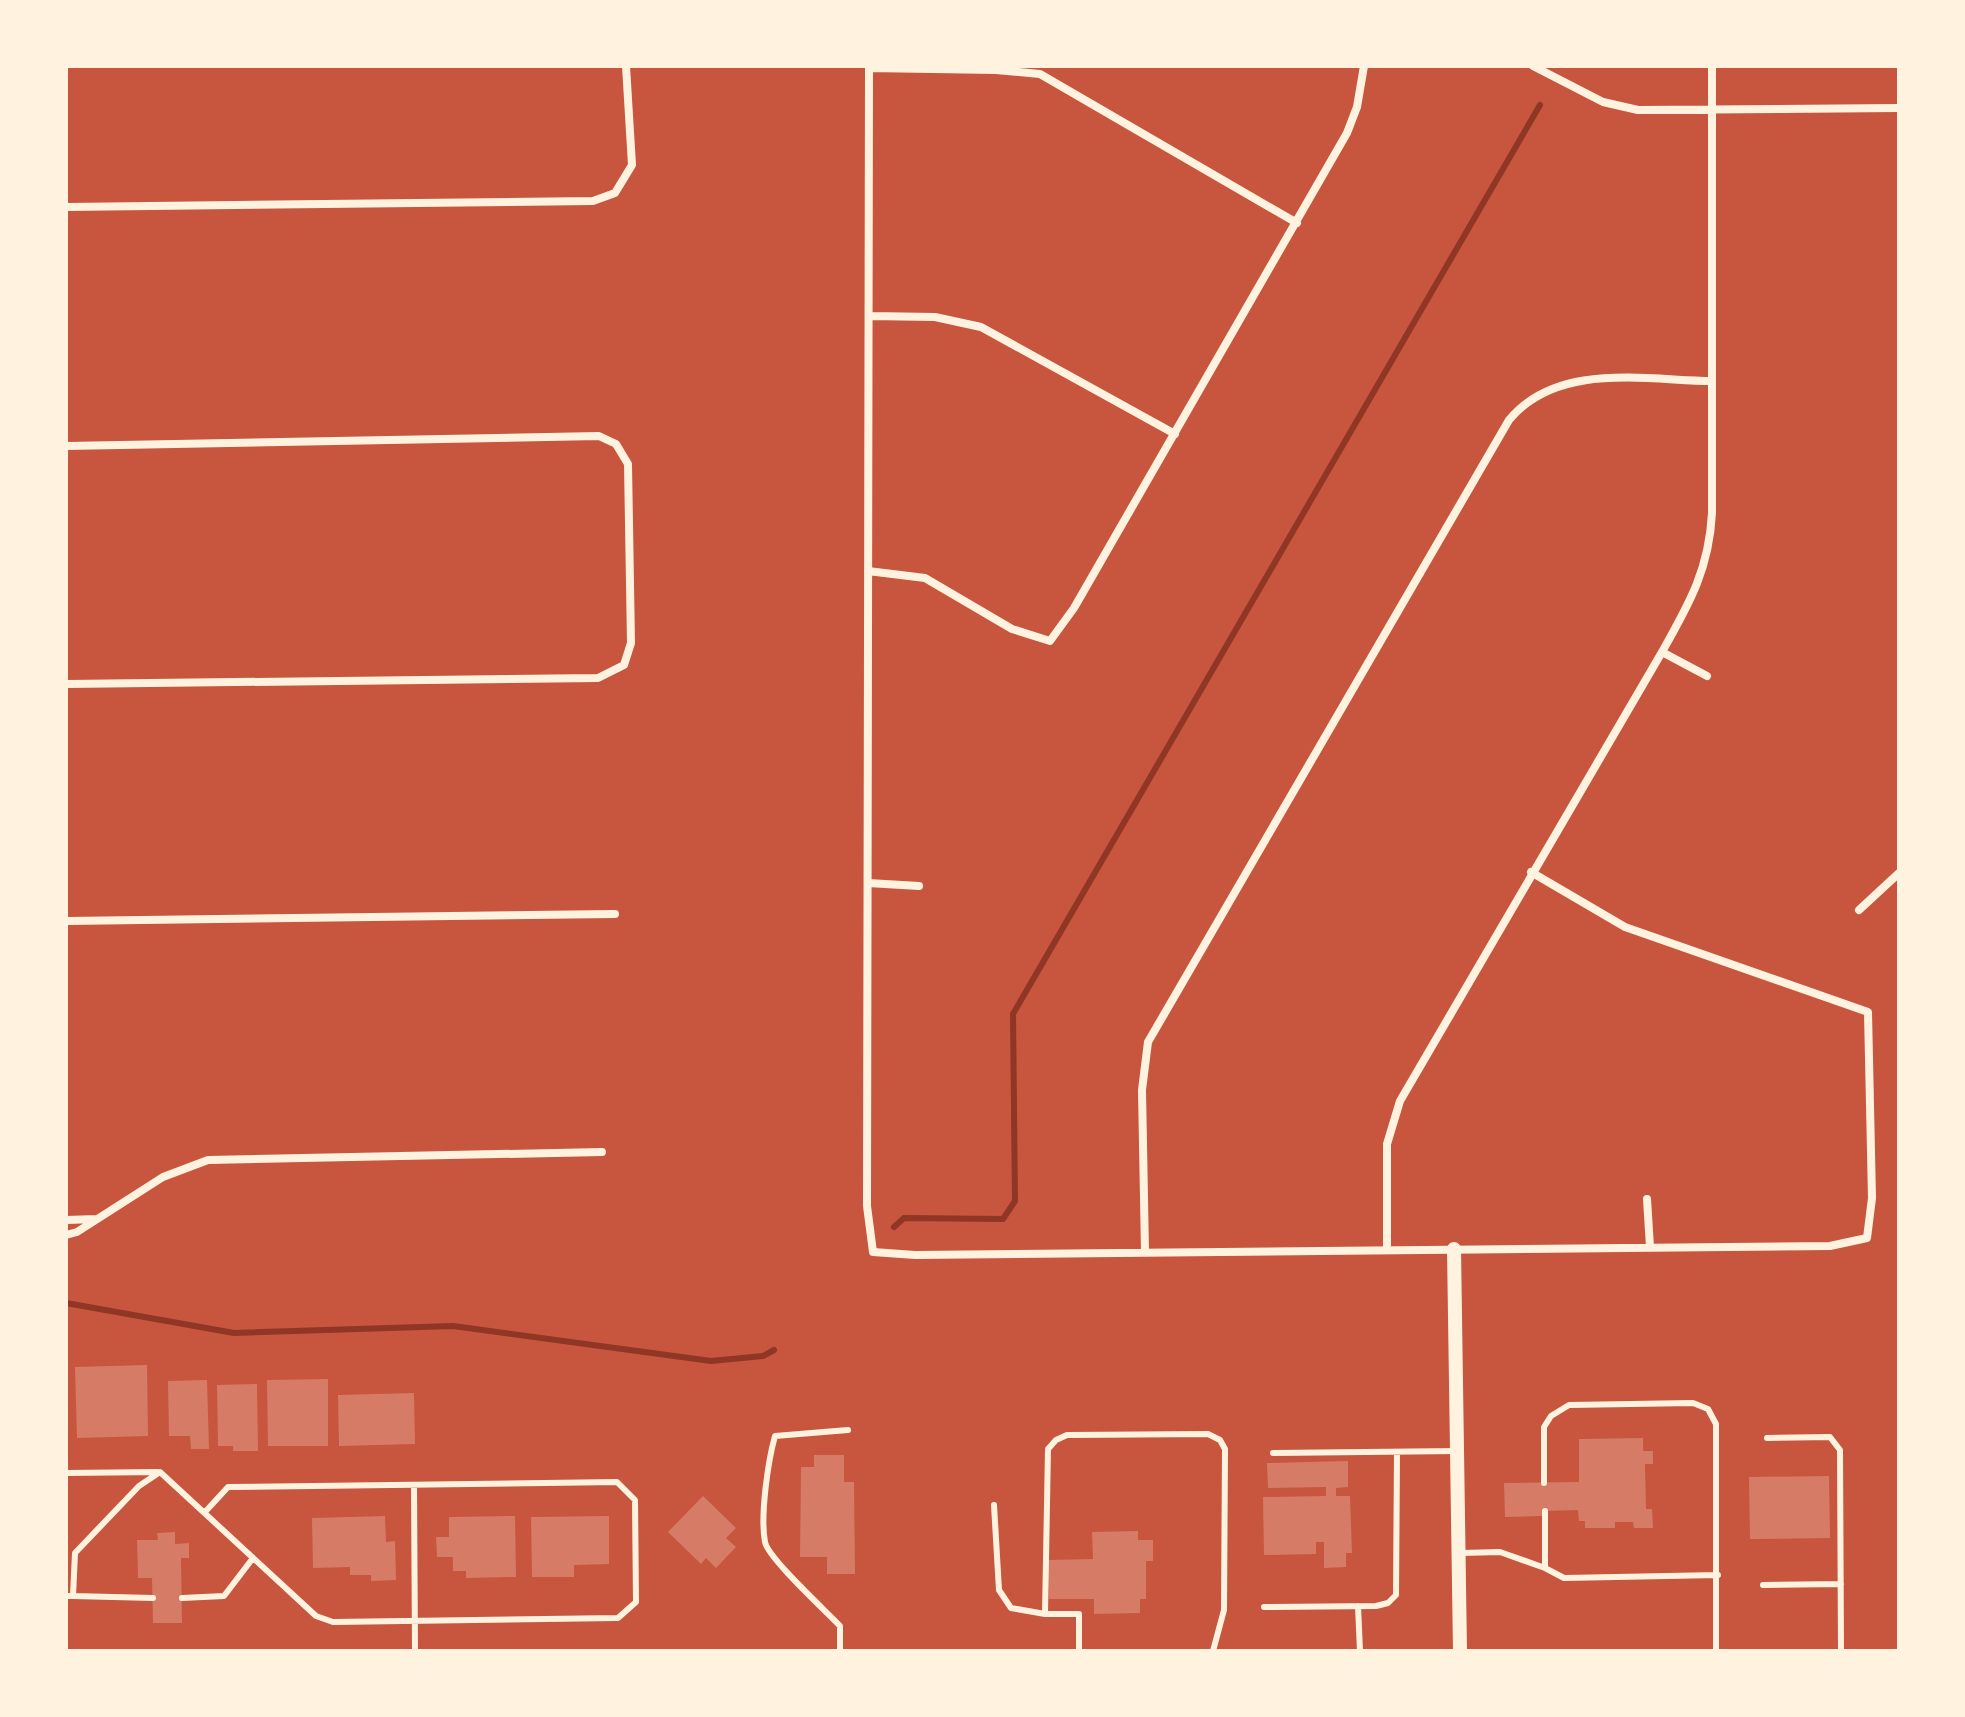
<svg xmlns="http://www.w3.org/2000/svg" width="1965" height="1717" font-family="'Golos Text',sans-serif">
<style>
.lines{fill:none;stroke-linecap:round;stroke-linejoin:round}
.stream{stroke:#8f3625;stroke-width:6}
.building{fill:#d67c66}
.service{stroke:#fff3e0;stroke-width:6}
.minor{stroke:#fff3e0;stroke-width:8}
.tertiary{stroke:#fff3e0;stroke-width:14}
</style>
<rect width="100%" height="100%" fill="#c8553d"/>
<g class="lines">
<!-- stream -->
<path class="stream" d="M 894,1227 L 904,1218 L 1003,1219 L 1015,1201 L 1013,1014 L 1540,105
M 66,1303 L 234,1333 L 453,1326 L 711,1361 L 763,1356 L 774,1350"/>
</g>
<!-- building -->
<path class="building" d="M 147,1365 L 148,1436 L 77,1438 L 75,1367 Z
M 328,1379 L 328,1446 L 268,1446 L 267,1380 Z
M 207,1380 L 209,1449 L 191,1449 L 190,1436 L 169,1436 L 168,1381 Z
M 257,1384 L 258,1451 L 233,1451 L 233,1446 L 218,1446 L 217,1385 Z
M 414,1393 L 415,1444 L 339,1446 L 338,1395 Z
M 1643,1438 L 1643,1451 L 1653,1451 L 1653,1464 L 1645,1464 L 1646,1509 L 1652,1509 L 1653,1528 L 1634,1528 L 1633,1522 L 1615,1522 L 1615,1528 L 1585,1528 L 1585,1521 L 1579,1521 L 1578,1510 L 1542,1511 L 1542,1516 L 1505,1517 L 1504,1483 L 1579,1482 L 1579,1439 Z
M 814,1455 L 844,1455 L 844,1482 L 854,1482 L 855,1574 L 827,1574 L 827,1557 L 800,1557 L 801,1467 L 814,1467 Z
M 1348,1461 L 1348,1487 L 1336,1488 L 1336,1496 L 1350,1496 L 1352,1553 L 1346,1553 L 1346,1567 L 1324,1568 L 1324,1542 L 1316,1542 L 1316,1554 L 1264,1555 L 1263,1497 L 1326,1496 L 1326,1487 L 1268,1488 L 1267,1463 Z
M 1829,1476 L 1830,1538 L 1750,1539 L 1749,1477 Z
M 703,1496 L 736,1528 L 726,1538 L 736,1547 L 716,1568 L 706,1558 L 701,1564 L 668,1532 Z
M 385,1516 L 386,1542 L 395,1541 L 396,1580 L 371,1581 L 371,1575 L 350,1575 L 350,1567 L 313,1568 L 312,1518 Z
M 515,1516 L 516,1577 L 466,1578 L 466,1571 L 453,1571 L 453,1557 L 437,1557 L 436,1537 L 449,1537 L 449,1517 Z
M 609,1516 L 609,1564 L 574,1565 L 574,1577 L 532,1577 L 531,1517 Z
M 1138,1531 L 1138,1540 L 1153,1540 L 1153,1561 L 1146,1561 L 1146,1599 L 1140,1599 L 1140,1613 L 1094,1614 L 1094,1599 L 1049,1599 L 1048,1560 L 1093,1559 L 1092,1532 Z
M 175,1532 L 175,1544 L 189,1543 L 189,1558 L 181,1558 L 182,1623 L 153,1623 L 152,1578 L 138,1578 L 137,1540 L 158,1540 L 157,1533 Z"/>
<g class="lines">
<!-- service -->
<path class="service" d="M 1767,1438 L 1830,1437 L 1840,1450 L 1841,1651
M 1273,1453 L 1458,1451
M 66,1473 L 158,1472
M 1544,1483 L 1544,1427 L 1551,1416 L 1569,1405 L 1693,1403 L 1708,1409 L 1716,1424 L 1716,1651
M 414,1485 L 415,1651
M 994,1505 L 999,1590 L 1011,1608 L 1045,1614
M 1461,1553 L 1500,1552 L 1545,1568 L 1545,1511
M 1545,1568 L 1564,1578 L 1718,1575
M 1763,1585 L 1841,1584
M 66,1596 L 73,1596 L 75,1553 L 139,1486 L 160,1472 L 316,1616 L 333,1622 L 618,1618 L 636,1602 L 635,1500 L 617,1482 L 228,1487 L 205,1512
M 73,1596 L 153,1598
M 182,1598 L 224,1596 L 253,1558
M 1358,1606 L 1360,1651
M 1264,1607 L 1376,1606 L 1388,1603 L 1396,1595 L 1397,1452
M 840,1651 L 840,1626 C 826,1611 768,1558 765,1542 C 760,1516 768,1461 775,1436 L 848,1430
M 1079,1651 L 1079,1614 L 1045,1614 L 1048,1449 L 1056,1440 L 1067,1435 L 1208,1434 L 1220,1440 L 1225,1449 L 1224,1610 L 1213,1651"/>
<!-- minor -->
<path class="minor" d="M 869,66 L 867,1206 L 873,1252 L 915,1255 L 1830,1246 L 1867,1238 L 1872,1198 L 1868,1012 L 1625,927 L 1531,872
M 1533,66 L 1603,102 L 1638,110 L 1899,108
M 869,68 L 996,70 L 1040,74 L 1297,223
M 66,207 L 593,201 L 615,193 L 632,165 L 626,66
M 869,316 L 935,317 L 981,327 L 1175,434
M 66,446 L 599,436 L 616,444 L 628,464 L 631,643 L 624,665 L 598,678 L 66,684
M 868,571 L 925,578 L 1012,629 L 1050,641 L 1074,608 L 1347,133 L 1357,107 L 1364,66
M 1662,652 L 1707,676
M 868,883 L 919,886
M 1859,910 L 1899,873
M 66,921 L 615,914
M 1647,1199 L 1650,1247
M 66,1220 L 97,1219
M 66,1235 L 77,1232 L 163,1177 L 208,1160 L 602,1152
M 1387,1248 L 1387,1144 L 1400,1101 L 1662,652 C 1689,604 1709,570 1712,513 L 1712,66
M 1145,1252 L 1142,1090 L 1148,1042 L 1509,420 C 1557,362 1644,380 1711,381"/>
<!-- tertiary -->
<path class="tertiary" d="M 1454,1249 L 1460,1651"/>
</g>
<!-- border -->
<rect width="1965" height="1717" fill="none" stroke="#fff3e0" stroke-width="136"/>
</svg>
